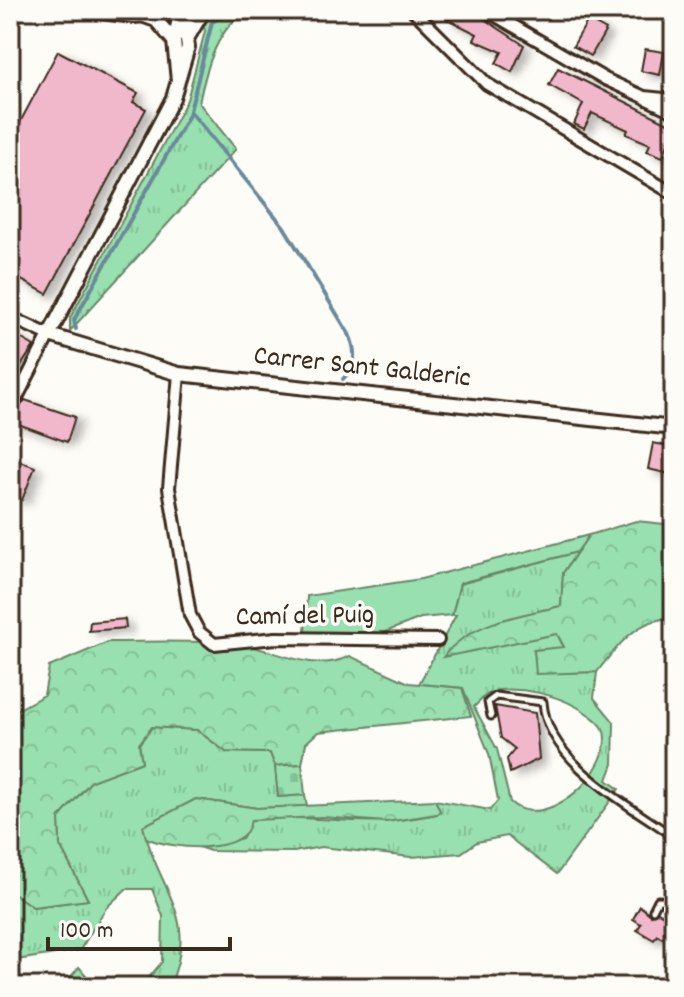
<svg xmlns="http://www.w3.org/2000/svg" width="684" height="997" font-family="Dekko,sans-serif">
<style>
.grass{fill:url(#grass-tufts);stroke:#6a8566;stroke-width:2;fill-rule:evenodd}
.forest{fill:url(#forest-crowns);stroke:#6a8566;stroke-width:2}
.cemetery{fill:url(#cemetery-stones);stroke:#6a8566;stroke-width:2}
.garden{fill:#98e0af;stroke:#6a8566;stroke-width:2}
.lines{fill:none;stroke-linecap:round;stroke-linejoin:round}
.stream{stroke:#698a98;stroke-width:4}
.building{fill:#f1b8cb;stroke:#3b2a1e;stroke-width:2;filter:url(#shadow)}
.service-casing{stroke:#3b2a1e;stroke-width:11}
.minor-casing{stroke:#3b2a1e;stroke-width:16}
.tertiary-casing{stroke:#3b2a1e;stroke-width:18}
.secondary-casing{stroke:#3b2a1e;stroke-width:20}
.service{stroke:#fdfcf7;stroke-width:5}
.minor{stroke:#fdfcf7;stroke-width:10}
.tertiary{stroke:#fdfcf7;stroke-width:12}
.secondary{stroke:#fdfcf7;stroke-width:14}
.labels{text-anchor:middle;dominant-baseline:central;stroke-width:7;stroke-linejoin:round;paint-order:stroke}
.street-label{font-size:28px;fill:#3b2a1e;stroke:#fdfcf7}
</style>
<defs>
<pattern id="grass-tufts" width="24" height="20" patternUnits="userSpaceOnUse" patternTransform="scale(2)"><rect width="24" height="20" fill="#98e0af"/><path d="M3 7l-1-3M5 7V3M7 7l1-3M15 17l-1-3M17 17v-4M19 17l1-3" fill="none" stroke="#84c096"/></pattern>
<pattern id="forest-crowns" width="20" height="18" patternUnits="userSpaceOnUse" patternTransform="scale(2)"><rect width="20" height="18" fill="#98e0af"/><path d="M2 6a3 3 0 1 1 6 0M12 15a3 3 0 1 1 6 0" fill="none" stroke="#84c096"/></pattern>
<pattern id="cemetery-stones" width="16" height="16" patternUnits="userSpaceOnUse" patternTransform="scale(2)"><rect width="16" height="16" fill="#98e0af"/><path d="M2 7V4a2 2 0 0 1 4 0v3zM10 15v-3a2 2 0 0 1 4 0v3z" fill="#84c096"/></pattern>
<filter id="shadow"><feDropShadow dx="7" dy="4.5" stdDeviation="4" flood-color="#0004"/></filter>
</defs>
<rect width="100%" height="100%" fill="#fdfcf7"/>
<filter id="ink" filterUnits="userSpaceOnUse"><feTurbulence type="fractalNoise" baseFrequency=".0125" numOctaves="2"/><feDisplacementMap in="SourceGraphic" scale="16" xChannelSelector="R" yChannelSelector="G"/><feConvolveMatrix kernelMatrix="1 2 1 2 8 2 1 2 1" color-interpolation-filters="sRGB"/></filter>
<g filter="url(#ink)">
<!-- grass -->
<path class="grass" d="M 212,10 L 249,10 C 217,26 206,69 199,103 L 236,149 L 70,331 L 70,318 L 187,100 L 205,31 L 200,15 Z
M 577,552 L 563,573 L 561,606 L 499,621 L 445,656 L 557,633 L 564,648 L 536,673 L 597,672 L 594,698 L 614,722 L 613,764 L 607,780 L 619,789 L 557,874 L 507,836 L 477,842 L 461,853 L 411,857 L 321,847 L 294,852 L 210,851 L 201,848 L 243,838 L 251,820 C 297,813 342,824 387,821 C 404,820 420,817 437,814 L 440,811 L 435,800 L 490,810 L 498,800 L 489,754 L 463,688 L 419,684 L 456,615 L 452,615 L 460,584 ZM 498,690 C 524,688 554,694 577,707 C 585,712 601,721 604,731 C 614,772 544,834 510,802 L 497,749 L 474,707 L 486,695 Z
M 152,727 L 197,730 L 226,752 L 270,753 L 275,766 L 278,797 L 305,795 L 307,806 L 257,808 L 196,799 L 144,826 C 156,889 202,917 169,987 L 141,987 L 162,962 L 163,916 L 152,889 L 126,889 L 106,908 L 80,950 L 10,961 L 10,891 L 33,907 L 88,900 L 60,846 L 59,818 L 91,781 L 142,762 L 139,744 Z"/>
<!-- forest -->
<path class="forest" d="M 636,521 L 674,525 L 674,618 C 637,618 618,645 597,672 L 536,674 L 534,650 L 564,647 L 557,634 L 443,657 C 471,621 519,616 561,606 L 563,573 L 589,535 Z
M 108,642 C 151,642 195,640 237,644 C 275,648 312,675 350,656 L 409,683 L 462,688 L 471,716 L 318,732 L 306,743 L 302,764 L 275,766 L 270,753 L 226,752 L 197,730 L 152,727 L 139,744 L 142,762 L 91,781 L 59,818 L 60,846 L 88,900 L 33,907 L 10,891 L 10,714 L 44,695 L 49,667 Z
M 196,799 L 257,808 L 435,800 L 440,811 L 437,814 L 386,822 L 322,817 L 251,820 C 247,857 171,849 146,838 L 143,826 Z
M 79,967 L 96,987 L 62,987 Z"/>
<!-- cemetery -->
<path class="cemetery" d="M 302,764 L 305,795 L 278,797 L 275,766 Z"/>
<!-- garden -->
<path class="garden" d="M 589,535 L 577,552 L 460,583 L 452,615 L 421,618 L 375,636 L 305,634 L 307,596 L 421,579 Z"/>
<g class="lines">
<!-- stream -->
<path class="stream" d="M 190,111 L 284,227 L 349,334 C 357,352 356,365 343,379
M 76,329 L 74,320 L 189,115 L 212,22 L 230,10"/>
</g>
<!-- building -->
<path class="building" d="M 451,10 L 470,10 L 524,45 L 512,72 L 496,63 L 502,52 L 474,40 L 477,34 L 447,19 Z
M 588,20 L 606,30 L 591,56 L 573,46 Z
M 645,49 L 664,52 L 660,75 L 641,71 Z
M 58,51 L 138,93 L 133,102 L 146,109 L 47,294 L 10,274 L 10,141 Z
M 558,68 L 674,126 L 663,157 L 647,151 L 650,144 L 626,134 L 628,130 L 592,113 L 584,129 L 574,124 L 583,104 L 549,85 Z
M 10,332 L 34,346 L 10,382 Z
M 25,400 L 75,417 L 67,442 L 10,421 Z
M 653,443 L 674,447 L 670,474 L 648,469 Z
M 10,457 L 35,467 L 22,500 L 10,495 Z
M 125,619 L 126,628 L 89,631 L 90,622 Z
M 495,706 L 535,713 L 539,759 L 510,773 L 507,759 L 515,749 L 501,738 Z
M 640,906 L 651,915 L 658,912 L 674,921 L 674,944 L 657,935 L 654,940 L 637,930 L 641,924 L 633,919 Z"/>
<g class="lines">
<!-- service casing -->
<g class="service-casing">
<path id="service" d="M 491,716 L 488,702 L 496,696 L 543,702 C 547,762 628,804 674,837
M 653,910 L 658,900 L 674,901"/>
</g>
<!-- minor casing -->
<g class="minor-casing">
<path id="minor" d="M 413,10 L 487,84 L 674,194
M 486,10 L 605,79 L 644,97 L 674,100
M 647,99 L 674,112
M 10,317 L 49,335 L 10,411
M 179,374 L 169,488 L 190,615 L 199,632 L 214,644 L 276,638 L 438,640"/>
</g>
<!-- tertiary casing -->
<g class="tertiary-casing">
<path id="tertiary" d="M 176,10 L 184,20 L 188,47 L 173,98 L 49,335 L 179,374 L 674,428
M 142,15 L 156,20 L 174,41
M 188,37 L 204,10
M 178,81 L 174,41 L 181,10"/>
</g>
<!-- secondary casing -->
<g class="secondary-casing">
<path id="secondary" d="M 92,10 L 134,15 L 187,10"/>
</g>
<!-- service -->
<use href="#service" class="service"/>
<!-- minor -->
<use href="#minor" class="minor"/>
<!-- tertiary -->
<use href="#tertiary" class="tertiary"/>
<!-- secondary -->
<use href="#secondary" class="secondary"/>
</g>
</g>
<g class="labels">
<!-- street labels -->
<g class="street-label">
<text transform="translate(362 369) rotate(6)">Carrer Sant Galderic</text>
<text transform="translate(305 618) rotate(-1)">Camí del Puig</text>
</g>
</g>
<!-- margin -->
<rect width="684" height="997" fill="none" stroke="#fdfcf7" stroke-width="40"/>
<rect x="20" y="20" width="644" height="957" fill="none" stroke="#3b2a1e" stroke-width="3" filter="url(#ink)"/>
<!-- scale -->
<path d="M48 937v12h182v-12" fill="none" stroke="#3b2a1e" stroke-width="4"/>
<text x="60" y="937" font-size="24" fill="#3b2a1e" stroke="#fdfcf7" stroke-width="6" paint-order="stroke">100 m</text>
</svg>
